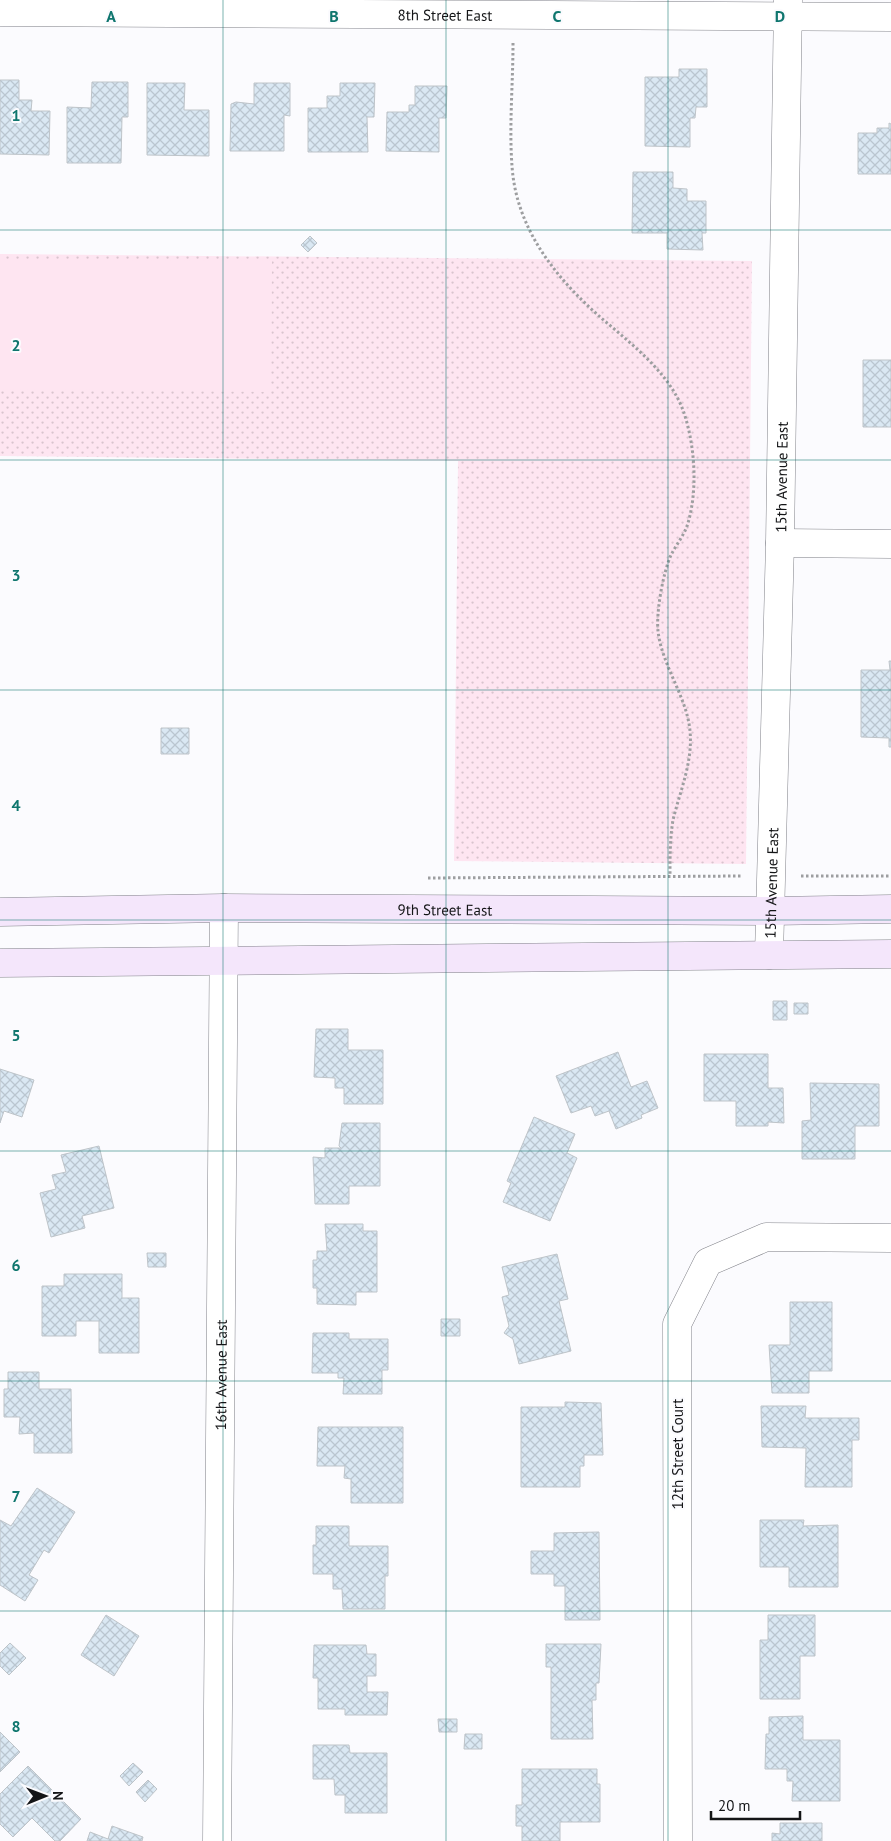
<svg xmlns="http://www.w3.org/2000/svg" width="891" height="1841" font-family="'PT Sans',sans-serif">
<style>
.park{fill:url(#park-dots)}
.pitch{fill:#fee5f1}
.building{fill:url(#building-cross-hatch);stroke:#bec4c9}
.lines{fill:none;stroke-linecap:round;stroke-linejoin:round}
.minor-casing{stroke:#82838a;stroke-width:29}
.secondary-casing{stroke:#82838a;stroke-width:29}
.path{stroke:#9d9ea0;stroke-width:3;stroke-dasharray:2.5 2.5;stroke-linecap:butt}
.minor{stroke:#fff;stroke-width:28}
.secondary{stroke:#f4e6fb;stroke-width:28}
.grid{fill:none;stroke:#0f766e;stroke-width:1;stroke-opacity:0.55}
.labels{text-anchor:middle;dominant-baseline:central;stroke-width:4;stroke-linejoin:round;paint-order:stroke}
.street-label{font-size:15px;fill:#141517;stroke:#fbfbfe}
.grid-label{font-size:16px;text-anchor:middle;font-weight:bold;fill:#0f766e;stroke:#fbfbfe;stroke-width:4;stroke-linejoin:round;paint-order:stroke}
</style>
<defs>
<pattern id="park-dots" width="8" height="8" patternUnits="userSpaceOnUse" patternTransform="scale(1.25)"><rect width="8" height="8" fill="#fee5f1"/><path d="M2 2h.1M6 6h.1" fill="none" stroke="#d9c4ce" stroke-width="1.8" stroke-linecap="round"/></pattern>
<pattern id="building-cross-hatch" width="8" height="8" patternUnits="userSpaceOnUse" patternTransform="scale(1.25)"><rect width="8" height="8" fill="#dae8f3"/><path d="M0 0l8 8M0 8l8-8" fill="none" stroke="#bac6d0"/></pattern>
</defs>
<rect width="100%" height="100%" fill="#fbfbfe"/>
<!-- park -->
<path class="park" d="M0,254L752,261L746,864L454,861L458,461L0,456Z"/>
<!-- pitch -->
<path class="pitch" d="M0,259L272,261L271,392L0,389Z"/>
<!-- building -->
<path class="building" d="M679,69H707V107H696L695,118H690V147L645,146V77H679Z
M0,80H19V100H32L31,111H50L49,155L0,154Z
M92,82H128V117H122L121,163H67V107L91,108Z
M147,83H185L184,110H209V156L147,155Z
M254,83H290V116L284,115V151H230L231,104L236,102L254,104Z
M340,83H375L374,117H367L368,152H308V108H327V96H340Z
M415,86H447L446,118H439V152L386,151L387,112H409V105H415Z
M889,123L891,124V174H858V133H877V128H889Z
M633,172H673V188L687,189V201H706V233H702L703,250L667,249V233H632Z
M310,236L317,243L308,252L301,245Z
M863,360H891V427H863Z
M889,661H891V747H889V738L861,737V670H890Z
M161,728H189V754H161Z
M773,1001H787V1020H773Z
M794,1003H808V1014H794Z
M316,1029H348V1050H383V1104H344V1088H335V1078L314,1077Z
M618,1052L631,1087L647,1081L658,1108L641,1115L642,1118L616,1129L609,1111L595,1116L591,1106L571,1113L556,1076Z
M704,1054H768V1088H783L784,1123L768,1122V1126H736V1101H704Z
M0,1069L34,1080L22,1117L4,1111L0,1123Z
M810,1083L879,1084V1126H855V1159H802V1121L811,1120Z
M534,1117L575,1134L567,1153L577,1158L550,1221L503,1202L511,1183L507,1181Z
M342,1123H380V1186H349V1204H315L313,1157L325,1158V1148H341L339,1146Z
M99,1146L114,1208L82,1216L85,1228L51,1237L40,1193L56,1189L52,1175L66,1172L61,1155Z
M325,1224H363V1231H377V1292H356V1305L317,1304V1288H313V1260H317V1251H327Z
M147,1253H166V1267H148Z
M557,1254L568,1299L559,1301L571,1351L519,1364L513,1339L504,1333L509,1326L502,1297L509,1295L502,1267Z
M64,1274H122V1298H139V1353H99V1321H76V1336H42V1286H64Z
M790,1302H832V1371H809V1393H772L769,1345H790Z
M441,1319H460V1336H441Z
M313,1333H349V1339H388V1370H382V1394H343L344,1378H338V1373H312Z
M8,1372H39V1389H71L72,1453H34V1433L19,1434L20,1417H4V1389H8Z
M565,1402L601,1403L603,1455H584V1466H580V1487H521V1407H565Z
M761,1406H806L805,1418H859V1440H852V1487H805L806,1448L762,1447Z
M318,1427H403V1503H351V1479L344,1478L345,1466H317Z
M37,1488L75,1512L49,1553L44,1550L29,1575L38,1580L25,1601L0,1585V1520L11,1526Z
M760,1520H804L803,1526L838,1525V1587H789V1567H760Z
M316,1526H349V1546H388V1576H385V1609H343L342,1589H333V1574H313V1545H316Z
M599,1532L600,1620H565V1586H554V1574H531V1551H554V1533Z
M106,1615L139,1636L114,1676L81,1655Z
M768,1615H815V1656H800V1699H760V1640H768Z
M10,1643L26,1658L9,1675L0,1666V1653Z
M546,1644H601L599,1683H596V1700H592L593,1739H551V1667H546Z
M314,1645H366L367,1654H376V1676H367V1692H388L387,1715H345V1709H318V1678H313Z
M803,1716V1740H840V1801H792L793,1781H787V1769H765L766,1734H769V1717Z
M438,1719H457V1732H439Z
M0,1732L20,1752L0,1772Z
M465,1734H482V1749H464Z
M313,1745H349L350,1753H387V1813H345V1795H335L334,1779H313Z
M133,1763L143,1772L129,1786L120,1776Z
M28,1766L81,1819L60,1841H55L32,1818L13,1837L0,1824V1794Z
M522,1769H597V1784H600V1822H560V1841H522V1826H516V1805H522Z
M148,1780L157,1789L145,1802L136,1792Z
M780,1823H822V1841H772V1833L780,1834Z
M112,1826L143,1837L142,1841H87L90,1832L108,1839Z"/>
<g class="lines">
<!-- minor casing -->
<g class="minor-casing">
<g id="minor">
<path id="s1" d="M0,12L891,17"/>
<path d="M780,543L891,544"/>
<path id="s2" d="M769,955L780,543L788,0"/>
<path id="s3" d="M217,1841L224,908"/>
<path d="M678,1841L677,1324L708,1262L766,1237L891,1238"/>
</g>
</g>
<!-- secondary casing -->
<g class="secondary-casing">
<g id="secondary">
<path id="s4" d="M0,912L224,908L772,911L891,909"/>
<path d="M0,963L891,954"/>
</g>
</g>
<!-- path -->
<path class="path" d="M513,43C513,84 509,126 512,166C516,228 555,277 599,316C630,343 668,371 683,410C695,444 698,489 688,523C685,534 676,545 671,555C663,573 656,612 658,631C662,666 687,697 690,731C693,762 680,791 673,820C670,838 670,857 670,875
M801,876H891
M428,878L742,876"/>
<!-- minor -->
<use href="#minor" class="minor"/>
<!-- secondary -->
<use href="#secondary" class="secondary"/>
</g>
<!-- grid -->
<path class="grid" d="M223,0V1841M446,0V1841M668,0V1841M0,230H891M0,460H891M0,690H891M0,920H891M0,1151H891M0,1381H891M0,1611H891"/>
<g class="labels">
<!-- street labels -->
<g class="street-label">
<text stroke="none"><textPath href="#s1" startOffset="445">8th Street East</textPath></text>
<text stroke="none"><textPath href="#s2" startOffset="478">15th Avenue East</textPath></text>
<text stroke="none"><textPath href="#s2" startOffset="72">15th Avenue East</textPath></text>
<text stroke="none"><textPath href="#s4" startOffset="445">9th Street East</textPath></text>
<text stroke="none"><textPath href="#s3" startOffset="466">16th Avenue East</textPath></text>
<text transform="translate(677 1454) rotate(-90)">12th Street Court</text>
</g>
</g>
<g class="grid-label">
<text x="111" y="22">A</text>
<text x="334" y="22">B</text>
<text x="557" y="22">C</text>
<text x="780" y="22">D</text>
<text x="16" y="121">1</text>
<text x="16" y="351">2</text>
<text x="16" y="581">3</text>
<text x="16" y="811">4</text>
<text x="16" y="1041">5</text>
<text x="16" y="1271">6</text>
<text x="16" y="1502">7</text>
<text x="16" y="1732">8</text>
</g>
<!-- north arrow -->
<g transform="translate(45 1796) rotate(89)" stroke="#fbfbfe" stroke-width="4" paint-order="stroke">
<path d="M0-4L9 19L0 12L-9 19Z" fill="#141517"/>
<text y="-8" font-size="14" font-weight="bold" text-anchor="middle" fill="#141517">N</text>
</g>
<!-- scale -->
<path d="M711 1811v8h89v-8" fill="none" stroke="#141517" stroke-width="2.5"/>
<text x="718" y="1811" font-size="15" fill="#141517" stroke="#fbfbfe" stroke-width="4" paint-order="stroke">20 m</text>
</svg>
